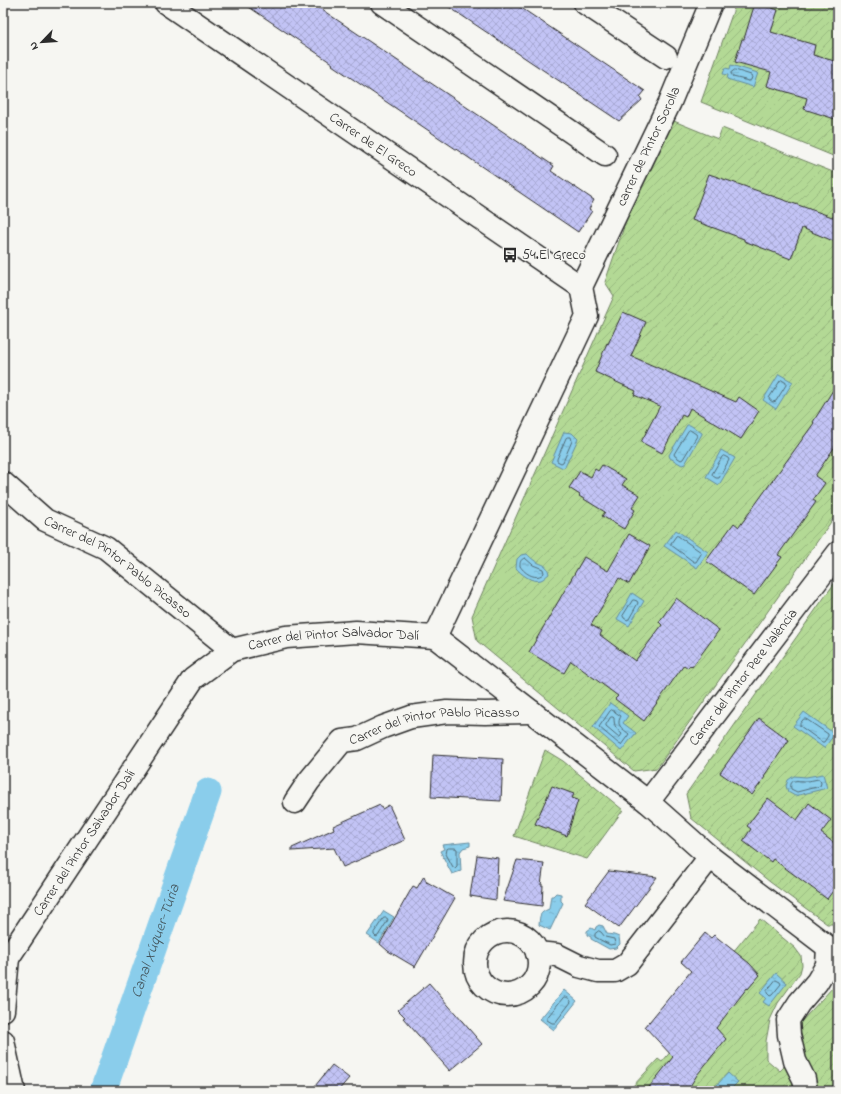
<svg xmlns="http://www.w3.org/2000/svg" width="841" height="1094" font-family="'Indie Flower',sans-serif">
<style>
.garden{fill:url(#garden-furrows);stroke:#6f8260}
.water{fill:url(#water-ripples);stroke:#648c9e}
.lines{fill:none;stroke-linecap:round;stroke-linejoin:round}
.shore{stroke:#516c78;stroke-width:1}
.canal{stroke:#8acdeb;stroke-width:27}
.building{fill:url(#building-cross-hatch);stroke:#2b2b2b}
.minor-casing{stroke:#2b2b2b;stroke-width:25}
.minor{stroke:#f6f6f2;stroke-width:22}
.labels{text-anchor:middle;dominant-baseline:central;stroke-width:3;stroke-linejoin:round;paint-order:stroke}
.street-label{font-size:14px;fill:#2b2b2b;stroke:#f6f6f2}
.poi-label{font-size:14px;fill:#2b2b2b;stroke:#f6f6f2;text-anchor:start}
.water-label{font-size:15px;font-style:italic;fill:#43545b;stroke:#f6f6f2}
</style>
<defs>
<pattern id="garden-furrows" width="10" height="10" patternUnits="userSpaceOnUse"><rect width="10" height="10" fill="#b3d995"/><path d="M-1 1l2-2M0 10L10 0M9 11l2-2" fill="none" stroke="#9aba81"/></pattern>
<pattern id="water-ripples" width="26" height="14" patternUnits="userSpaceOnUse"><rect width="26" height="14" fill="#8acdeb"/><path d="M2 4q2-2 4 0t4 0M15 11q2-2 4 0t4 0" fill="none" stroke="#77b0ca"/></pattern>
<pattern id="building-cross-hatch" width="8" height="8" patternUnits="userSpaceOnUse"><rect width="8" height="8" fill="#c2c3f5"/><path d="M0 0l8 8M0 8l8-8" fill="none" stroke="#a7a8d2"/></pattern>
</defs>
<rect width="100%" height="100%" fill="#f6f6f2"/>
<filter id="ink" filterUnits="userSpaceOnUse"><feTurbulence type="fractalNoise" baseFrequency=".025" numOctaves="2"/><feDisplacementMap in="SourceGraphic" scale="8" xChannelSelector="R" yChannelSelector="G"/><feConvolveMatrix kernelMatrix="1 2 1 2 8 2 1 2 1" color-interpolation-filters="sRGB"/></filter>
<g filter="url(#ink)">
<!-- garden -->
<path class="garden" d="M736,3H838V158L701,102Z
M664,117L718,139L722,128L838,174V512L657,768L634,771L477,641L472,616L614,296L605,282L624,227L623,226Z
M838,578V922L835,924H827L770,882L691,818L686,794Z
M545,750L563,761L623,810L587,859L514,836Z
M760,919L795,948L801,956L802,965L800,973L778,1003L770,1020L766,1041V1059L780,1071L787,1064L796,1091H637L632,1087L658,1059L662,1062L706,1009L710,980Z
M838,983V1091H819L818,1086L797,1047L796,1035L799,1024L834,986Z"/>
<!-- water -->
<path class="water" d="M731,65L758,73L753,87L727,79L728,75L723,74L725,68L730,69Z
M779,374L793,382L776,409L763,400Z
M687,425H690L702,433V434L685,464L682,465L670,458L669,455Z
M564,432L572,433L578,439L565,467L563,468L551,462Z
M721,450L735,458L719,485L706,477Z
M676,530L708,552L697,568L664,546Z
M527,554C529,556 532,559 535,561C543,566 547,563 549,574C546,576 544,579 541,580C532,583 521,574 516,568L517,559L521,555Z
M632,593L644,601L629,626L617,619Z
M610,703L628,716L623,723L636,733L621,751L593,727Z
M804,712L835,734L824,748L793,726Z
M823,774L827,788L795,796L788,792L786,786L788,780L794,776L806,777Z
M470,842V846L463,848L460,852L461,871L452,874L440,851L444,849L442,845Z
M556,893L561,894V901L563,903L550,930L539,925C540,915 539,913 549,909L551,896H553Z
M384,911L394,917L379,943L367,935Z
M599,925L603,926L607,934L614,935L619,937L620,944L616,948L609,949L591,939V937L587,935V931L591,928L595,930L596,927Z
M776,973L787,983L769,1006L763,1002L766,998L760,993Z
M564,990L577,1001L554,1030L540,1019Z
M728,1073L738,1082L729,1091H706L704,1089L706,1087H715Z"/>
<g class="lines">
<!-- shore -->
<path class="shore" d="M735,70L751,75L752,77L751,80L749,81L733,77L731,73Z
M782,380L786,383V385L776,401L773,402L770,400L769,398L780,381Z
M690,430L696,434L697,436L683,459L681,460L675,456L674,454L688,431Z
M568,437H571L572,441L563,462L561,463L557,461V459L566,438Z
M724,456L728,458L729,460L719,478H716L713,476L712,474L722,457Z
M678,536L701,552V554L696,562H694L671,545V543L676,536Z
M525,558L533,565L543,569L544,573C537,581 525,574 520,566C520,563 520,559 525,558Z
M633,600H634L637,601L638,603L629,619L627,620L624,618L623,616Z
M612,710L621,716C620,718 619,720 619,722C618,727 626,731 629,734L621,745L619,744L599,727L610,711Z
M611,717H613L614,718C614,726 616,729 622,734L620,737H619L606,726V725Z
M804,719H806L828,734V736L824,742H822L800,726V724Z
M818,779L820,780L821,783L820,786L797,792L791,789C789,778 798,781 805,781C809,781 814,780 818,779Z
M449,848H455L457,849V866L455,868L453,867L446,854L447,849Z
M384,918H387L388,920L378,936L376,937L374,935V933Z
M599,931L601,932L605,937L614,939L615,944L610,945L595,937V934Z
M776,980L780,982L781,984L772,995L770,996L767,993V991Z
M564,997C567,996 571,1000 571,1002L555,1023H552L547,1020V1018Z"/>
<!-- canal -->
<path class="canal" id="s1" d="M103,1091L208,792"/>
</g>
<!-- building -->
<path class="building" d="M243,3H312L554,166L551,171L594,200L589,209L592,211L578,232L332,65L333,64Z
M443,3H514L645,91L640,97L642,100L619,121Z
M755,3H758L778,10L771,32L815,45L813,55L838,62V120L804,109L807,98L767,86L771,72L735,62L742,39H744Z
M709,174L761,192L838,219V243L802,228L791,259L744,241V239L692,220Z
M623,312L646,322L631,356L736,402L739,397L759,411L741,439L690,408L686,417L682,415L662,453L641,442L660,406L634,395L636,391L595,372L607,343L608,344Z
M838,382V442L815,476L825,483L813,500L816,502L778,555L782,557L754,595L706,561L734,523L739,527L814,423L813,422Z
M602,465L626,479L622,485L640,495L632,508L635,510L624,529L602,516L605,512L579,496L580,495L569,488L580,471L591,477L595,469L598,471Z
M629,534L650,546L629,584L619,578L591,625L602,631L600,635L635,661L662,625L659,622L676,598L719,630L692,667L690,665L688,668L684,665L644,721L615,699L618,696L571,661L564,673L529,652L584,557L608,571Z
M759,718L789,740L764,776L765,777L752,795L720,773Z
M433,755L503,759L501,801L431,797Z
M552,786L574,794L572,798L578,800L567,836L535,824Z
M768,798L797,820L809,803L831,820L821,833L838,846V884L827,899L773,859L771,862L743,841L751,829L747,826Z
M380,805L382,809L389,805L405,840L343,867L334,848L292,851V848L334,829L333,826Z
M477,855L498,858L496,900L470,896L473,876H474Z
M517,860L544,863L541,885H543L542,906L503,901Z
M609,871L657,877L619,928L585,903Z
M424,876L427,883V882L455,898L415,967L388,951L380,944L413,886L417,888Z
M705,933L711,938L714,935L749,963L760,975L748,989L747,988L716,1028L726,1039L697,1075L687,1091H646L673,1057L645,1027L691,971L681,962Z
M429,983L482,1044L450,1071L403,1018L405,1017L398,1010Z
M332,1065L349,1078L338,1091H311Z"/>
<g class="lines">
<!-- minor casing -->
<g class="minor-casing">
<g id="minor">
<path id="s2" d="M166,3L581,287"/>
<path d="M382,3L605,155"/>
<path d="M585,3L666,57"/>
<path id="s3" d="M581,287L670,102L711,3"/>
<path id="s4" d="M3,483L45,520L106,548L232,650"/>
<path d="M435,637L648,802L710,857L828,947L838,950"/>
<path d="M435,637L587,316L581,287"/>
<path id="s5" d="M295,802L309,781L342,741L357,739L383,727L411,717L447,712L485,713L532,712"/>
<path id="s6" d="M648,802L838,553"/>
<circle cx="507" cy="963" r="32"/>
<path d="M537,953L557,955L579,966L598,971H615L627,964L710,857"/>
<path id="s7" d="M3,961L8,958L193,679L232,650L286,637L356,632L435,637"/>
<path d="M3,1010L8,958"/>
<path d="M3,1041L14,1091"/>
<path d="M806,1091L804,1079L795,1061L789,1035L788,1020L799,1003L817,982L827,965L828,947"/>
</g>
</g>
<!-- minor -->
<use href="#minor" class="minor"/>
</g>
</g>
<!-- icons -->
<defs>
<g id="bus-bare" transform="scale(1.2)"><path d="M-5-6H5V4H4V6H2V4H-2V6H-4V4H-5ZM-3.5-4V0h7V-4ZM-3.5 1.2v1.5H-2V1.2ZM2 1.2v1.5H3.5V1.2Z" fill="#2b2b2b" stroke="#f6f6f2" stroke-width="2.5" paint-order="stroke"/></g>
</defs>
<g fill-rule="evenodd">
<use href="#bus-bare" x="510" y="255"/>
</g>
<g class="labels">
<!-- street labels -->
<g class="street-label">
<text stroke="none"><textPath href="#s2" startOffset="251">Carrer de El Greco</textPath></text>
<text stroke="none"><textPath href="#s3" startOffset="156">carrer de Pintor Sorolla</textPath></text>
<text stroke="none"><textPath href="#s4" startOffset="143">Carrer del Pintor Pablo Picasso</textPath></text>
<text stroke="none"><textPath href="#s7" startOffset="492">Carrer del Pintor Salvador Dalí</textPath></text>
<text stroke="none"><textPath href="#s6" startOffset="157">Carrer del Pintor Pere València</textPath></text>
<text stroke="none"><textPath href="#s5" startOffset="172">Carrer del Pintor Pablo Picasso</textPath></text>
<text stroke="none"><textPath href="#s7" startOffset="144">Carrer del Pintor Salvador Dalí</textPath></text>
</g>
<!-- poi labels -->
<g class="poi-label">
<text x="522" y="255">54.El Greco</text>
</g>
<!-- water labels -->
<g class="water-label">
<text stroke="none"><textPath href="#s1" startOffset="159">Canal Xúquer-Túria</textPath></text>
</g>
</g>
<!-- margin -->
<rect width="841" height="1094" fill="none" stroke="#f6f6f2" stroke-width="16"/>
<rect x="8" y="8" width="825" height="1078" fill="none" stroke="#2b2b2b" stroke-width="1.5" filter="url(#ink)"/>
<!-- north arrow -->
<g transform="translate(42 42) rotate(245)" stroke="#f6f6f2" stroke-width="3" paint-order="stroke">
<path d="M0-3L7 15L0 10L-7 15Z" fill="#2b2b2b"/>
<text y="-6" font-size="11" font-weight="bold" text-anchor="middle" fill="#2b2b2b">N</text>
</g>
</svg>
